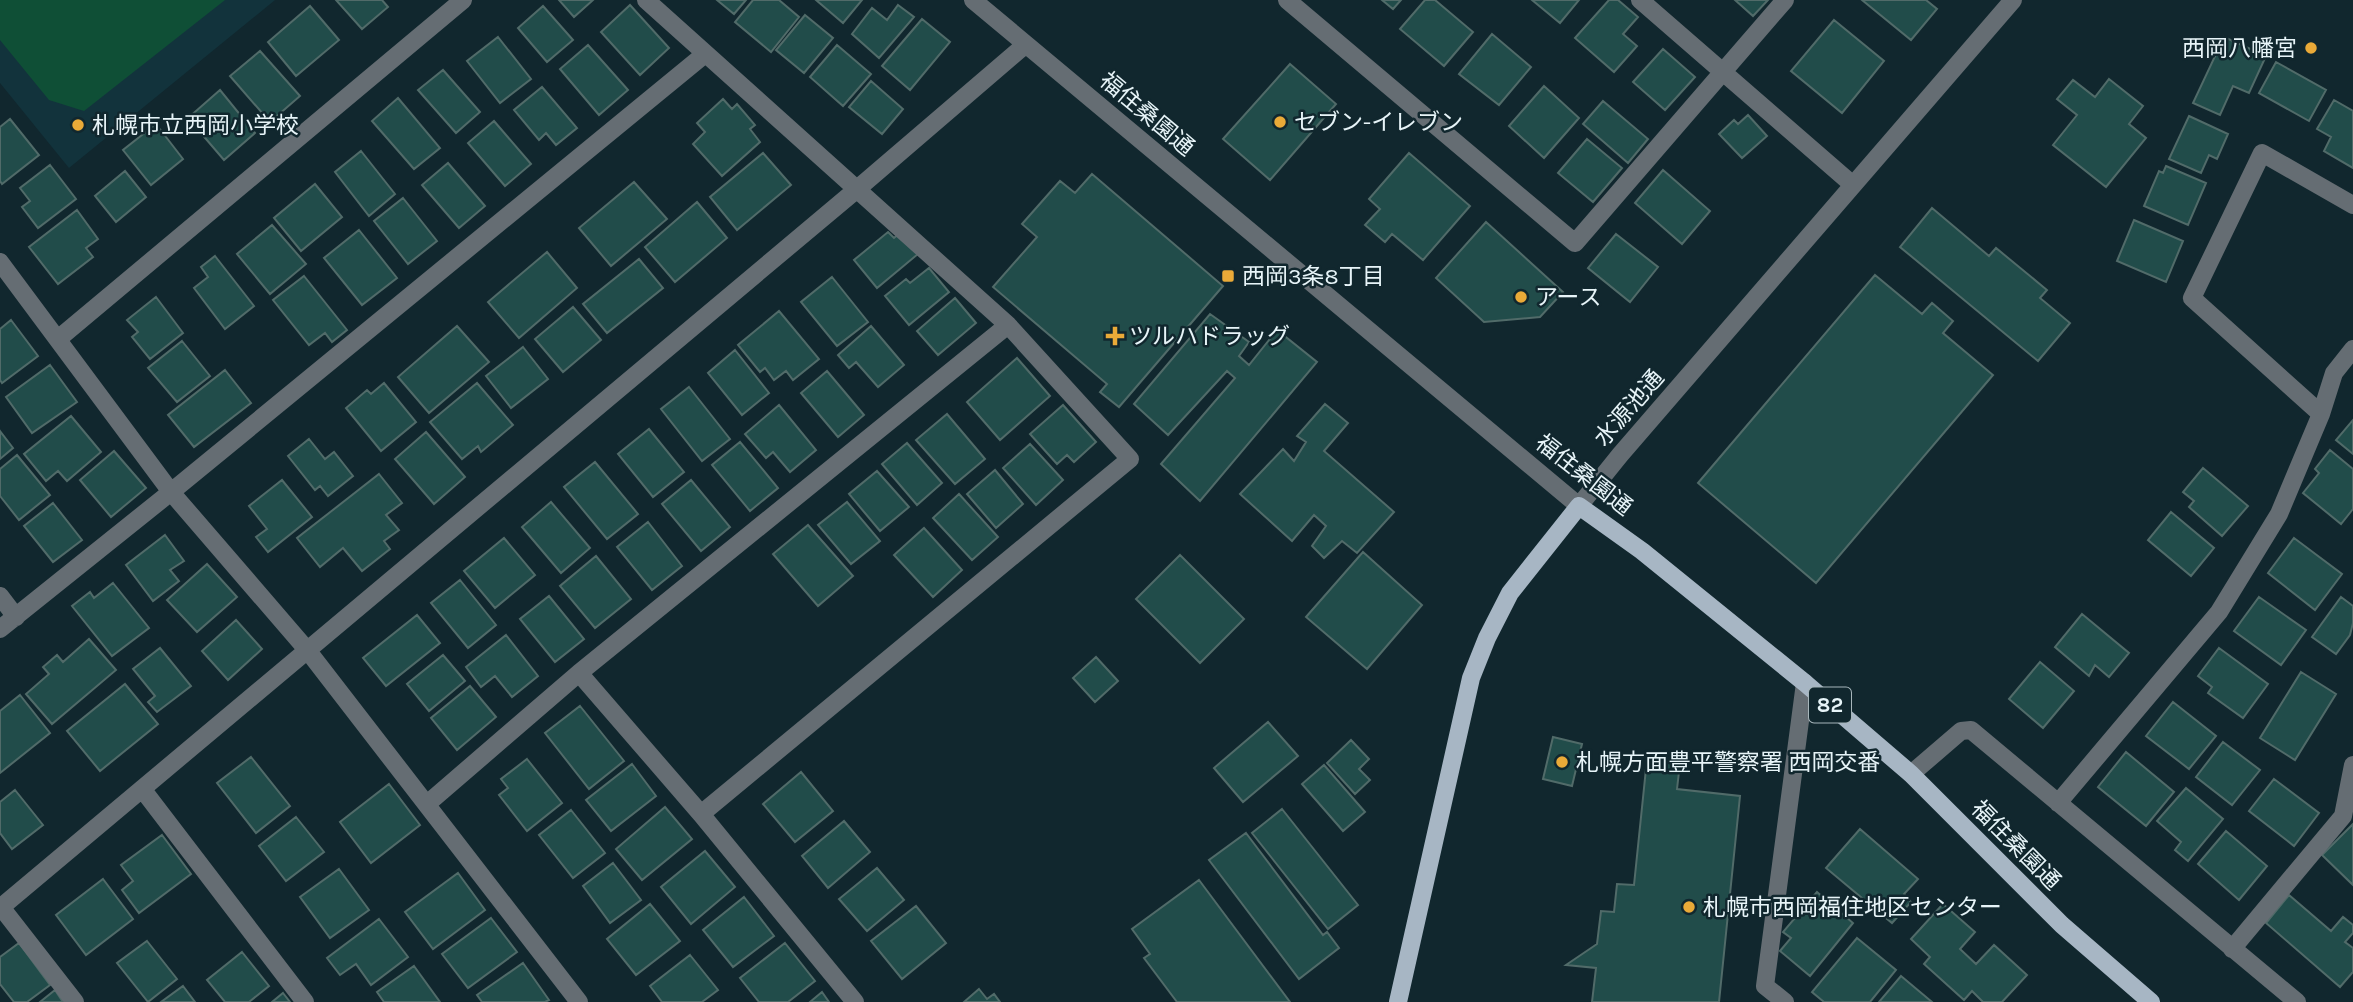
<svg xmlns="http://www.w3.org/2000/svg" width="2353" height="1002" font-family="Karla,'Noto Sans JP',sans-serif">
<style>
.built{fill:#12333c}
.green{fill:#0f4f36}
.building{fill:#214c4a;stroke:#516b69;stroke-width:2}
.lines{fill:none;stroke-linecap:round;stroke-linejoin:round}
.minor{stroke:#656d73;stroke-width:18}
.major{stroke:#a7b6c4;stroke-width:18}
.poi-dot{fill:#eaaa38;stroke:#11272e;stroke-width:2.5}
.labels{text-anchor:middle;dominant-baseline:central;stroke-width:5;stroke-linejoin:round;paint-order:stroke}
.shield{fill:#11272e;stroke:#a7b6bb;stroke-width:2}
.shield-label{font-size:21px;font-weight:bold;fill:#e7f4f8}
.poi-label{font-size:23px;fill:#e7f4f8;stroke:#11272e;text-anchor:start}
.street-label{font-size:23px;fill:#e7f4f8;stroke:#11272e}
</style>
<rect width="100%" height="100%" fill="#11272e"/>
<!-- built -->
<path class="built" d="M0,0H275L69,168L0,83Z"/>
<!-- green -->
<path class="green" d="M0,0H225L84,111L49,100L0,40Z"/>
<!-- building -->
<path class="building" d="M336,0H382L388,7L362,29Z
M559,0H593L574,17Z
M717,0H746L734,14Z
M753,0H779L799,17L771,52L735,22Z
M816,0H862L843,23Z
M1382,0H1401L1393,9Z
M1425,0H1435L1473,32L1444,66L1400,29Z
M1532,0H1579L1560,23Z
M1609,0H1618L1638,17L1623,34L1637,46L1614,72L1575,38Z
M1735,0H1768L1753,16Z
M1862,0H1926L1937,9L1911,40Z
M630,5L669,48L640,75L601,32Z
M898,5L914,17L879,58L852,34L872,8L887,20Z
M310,6L339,40L296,76L268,42Z
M543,6L573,40L547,62L518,28Z
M805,15L833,38L804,73L776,50Z
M922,19L950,42L910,90L882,66Z
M1834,20L1884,61L1842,113L1791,71Z
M1492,34L1531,67L1499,105L1459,74Z
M498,37L531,79L500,103L467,61Z
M2224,37L2266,56L2249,93L2233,86L2220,115L2193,103Z
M588,45L628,90L599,115L560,69Z
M837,45L871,74L843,106L810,77Z
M1663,49L1695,77L1665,110L1633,82Z
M260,51L300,96L270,122L230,76Z
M2276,62L2326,90L2309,121L2259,93Z
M1290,64L1336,104L1270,180L1223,139Z
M443,70L480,112L456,133L418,90Z
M2109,79L2143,106L2129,124L2146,138L2106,187L2053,145L2077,115L2057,99L2073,80L2095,97Z
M871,81L903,109L882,134L849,107Z
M1544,86L1579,118L1544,158L1509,126Z
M542,87L577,128L556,145L546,133L539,140L514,110Z
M220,90L255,133L224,160L188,118Z
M398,98L440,148L414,169L372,121Z
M723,99L732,109L737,104L755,125L750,129L760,142L722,176L693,144L705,132L697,123Z
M2334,100L2353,111V168L2324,151L2331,137L2317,129Z
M1603,101L1648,139L1628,163L1583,124Z
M1748,115L1767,136L1742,158L1719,134L1734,120L1738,124Z
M2189,116L2228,134L2217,159L2209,155L2201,173L2169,159Z
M10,119L39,155L2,184L0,181V127Z
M494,121L531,164L505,186L468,143Z
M156,124L183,159L151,185L123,150Z
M1587,139L1622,168L1593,202L1558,173Z
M361,151L395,194L369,216L335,172Z
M763,153L791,185L737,230L710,197Z
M1409,153L1470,206L1423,260L1392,234L1385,242L1365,225L1380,209L1369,199Z
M448,163L485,206L459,228L422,185Z
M50,165L76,199L38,228L22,207L30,201L20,188Z
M2166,166L2206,183L2188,225L2144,206L2159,171L2163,173Z
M1663,170L1710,211L1682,244L1635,203Z
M125,171L146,197L116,222L95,196Z
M1092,174L1223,286L1119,407L1100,392L1107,384L993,287L1037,237L1022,224L1060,181L1075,193Z
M634,182L667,219L611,266L579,228Z
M315,184L342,217L301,251L274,218Z
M403,198L437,241L408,264L374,221Z
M697,202L727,238L675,282L645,247Z
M1932,208L1989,256L1996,248L2047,290L2040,298L2070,323L2038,361L1900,247Z
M77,210L98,239L86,248L93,257L58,284L29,247Z
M2134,220L2183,241L2166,282L2117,261Z
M1486,222L1563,292L1540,317L1484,322L1436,278Z
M272,225L306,264L270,294L237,254Z
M359,230L397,278L362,305L324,258Z
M888,232L894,238L900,233L918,254L877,288L854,260Z
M1616,234L1658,267L1630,302L1588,268Z
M547,252L577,288L519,338L488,302Z
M215,256L254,306L225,329L194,288L208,277L201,267Z
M639,259L663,288L607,333L583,304Z
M929,268L949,292L909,325L885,296L906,279L910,283Z
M1875,275L1922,314L1932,303L1953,321L1943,333L1993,375L1816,583L1698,483Z
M304,276L347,330L332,342L325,333L309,345L273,300Z
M832,277L868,322L837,346L801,302Z
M156,297L183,333L150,359L132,337L138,332L127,320Z
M955,298L976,323L938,355L917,331Z
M573,307L601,340L563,372L535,339Z
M779,311L819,359L793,380L786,371L774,380L765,368L760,372L738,345Z
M1210,314L1249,342L1239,356L1249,365L1277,330L1317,362L1200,501L1161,464L1235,378L1227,371L1168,435L1134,404Z
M11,320L38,356L2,383L0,380V329Z
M457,326L489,362L429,413L398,377Z
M871,326L904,365L878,387L856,362L849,368L838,355Z
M182,341L210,376L177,402L148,368Z
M523,347L548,379L511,408L486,376Z
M735,350L769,393L742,415L708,373Z
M1017,358L1050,396L1000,440L967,402Z
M50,365L77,402L32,433L6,397Z
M225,370L251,403L194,447L168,415Z
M827,371L864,415L838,437L801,393Z
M384,383L416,422L381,451L346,408L367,390L371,394Z
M477,383L513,425L481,452L478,446L462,459L430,422Z
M689,387L730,439L702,461L661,409Z
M1325,404L1348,423L1324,451L1394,512L1357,553L1342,541L1324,558L1312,546L1326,526L1314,515L1292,541L1240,494L1283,449L1294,461L1306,442L1297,436Z
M779,405L816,450L790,472L773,452L766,458L745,434Z
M1063,405L1096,442L1074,462L1067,455L1057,464L1030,434Z
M947,414L985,459L955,484L916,440Z
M71,416L101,452L67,481L58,471L46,481L24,454Z
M2353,420V454L2336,440Z
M649,429L684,472L653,497L618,454Z
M0,431L13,448L0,459Z
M426,432L465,477L434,504L395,459Z
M309,439L325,459L334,452L353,476L328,496L320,486L315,490L288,456Z
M740,442L778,488L750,511L712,465Z
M907,443L942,483L917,505L882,464Z
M1030,444L1063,480L1036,505L1003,468Z
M2330,450L2353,469V509L2341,524L2303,493L2319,473L2315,469Z
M114,451L146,488L111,517L80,480Z
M17,455L50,495L19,520L0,496V469Z
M595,462L638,514L607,539L564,487Z
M2203,468L2248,506L2222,536L2189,507L2194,501L2183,492Z
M995,470L1023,504L996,528L967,494Z
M877,471L909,507L880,531L849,494Z
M379,474L402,503L386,515L399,530L384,541L390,549L362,571L343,548L320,567L297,538Z
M282,480L312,517L268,552L256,537L267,529L249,506Z
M691,480L730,527L701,551L662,504Z
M959,494L998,537L972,560L933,518Z
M551,502L590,548L561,573L522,527Z
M847,502L880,541L851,564L818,525Z
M53,503L82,540L53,562L24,526Z
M2171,512L2214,548L2191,576L2148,540Z
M648,522L682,566L652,590L617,547Z
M808,525L853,576L818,606L773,554Z
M924,528L962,570L933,597L894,555Z
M165,535L184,561L170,570L179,581L153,601L126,565Z
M504,538L535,575L495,608L464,571Z
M2294,538L2342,574L2315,610L2268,573Z
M1363,552L1422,605L1367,669L1306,617Z
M1180,555L1244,619L1200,663L1136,599Z
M596,556L631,599L595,628L560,586Z
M207,564L237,597L197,632L167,600Z
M460,580L496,625L468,648L431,603Z
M113,583L149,628L112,656L72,606L90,592L94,598Z
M549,596L584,639L555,662L520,619Z
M2259,597L2306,630L2281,665L2234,631Z
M2341,597L2353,606V623L2350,635L2336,654L2312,637Z
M2082,614L2129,653L2109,677L2095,665L2089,676L2055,647Z
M417,615L440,643L386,686L363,658Z
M236,620L262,649L228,680L202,651Z
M506,635L538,676L512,697L495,676L481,687L466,667Z
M89,639L116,670L52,724L26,694L49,674L43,667L57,655L63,662Z
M160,648L191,686L157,712L148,702L155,696L133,669Z
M2219,648L2268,684L2243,718L2208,693L2212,687L2198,676Z
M443,655L465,681L429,711L407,684Z
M1096,657L1118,681L1095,702L1073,678Z
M2040,662L2074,691L2043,728L2009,699Z
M2301,672L2336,694L2295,760L2260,738Z
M125,684L158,724L100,771L67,731Z
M470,686L496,717L457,750L431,718Z
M20,695L50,733L0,773V711Z
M2173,702L2216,736L2189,769L2146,736Z
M580,706L624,761L589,789L545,733Z
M1268,722L1298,756L1243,802L1214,768Z
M1553,737L1582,744L1572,786L1543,779Z
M1351,740L1369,759L1359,769L1370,780L1355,794L1327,763Z
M2223,742L2260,770L2232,805L2196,777Z
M2126,752L2174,792L2146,826L2098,787Z
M251,757L290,806L256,833L217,783Z
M527,759L562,803L527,831L499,795L508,788L501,779Z
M1647,759L1680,763L1677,789L1740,796L1719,1002H1592L1596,968L1566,965L1597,944L1601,911L1614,912L1617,884L1634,885Z
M632,764L656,796L611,831L586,800Z
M1324,765L1365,812L1343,831L1302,784Z
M801,772L833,811L795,842L763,804Z
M2274,779L2319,813L2294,846L2249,811Z
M389,784L420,825L371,863L340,822Z
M2186,788L2223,819L2188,861L2175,850L2181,842L2157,821Z
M15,790L43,825L12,849L0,833V802Z
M665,807L692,839L642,880L616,849Z
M1282,809L1358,905L1328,929L1252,833Z
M571,810L605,853L573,878L539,835Z
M296,817L324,852L286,881L259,846Z
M844,821L870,852L828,888L802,856Z
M2353,824V885L2322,855Z
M1860,829L1918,879L1904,894L1911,902L1892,923L1826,868Z
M2226,831L2267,866L2239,900L2198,864Z
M1246,833L1323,935L1327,932L1339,948L1299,979L1209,860Z
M162,835L191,874L139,913L122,890L133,881L121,865Z
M705,851L735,887L691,924L661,887Z
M613,863L641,900L610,923L583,886Z
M877,868L904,900L867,931L839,899Z
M339,869L369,910L330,938L300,897Z
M458,873L485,910L433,949L405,912Z
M103,879L133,919L86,955L56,915Z
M1199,880L1290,1002H1177L1144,958L1150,954L1132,929Z
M1817,892L1853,923L1810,976L1780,951L1791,938L1783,932Z
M2289,895L2331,931L2343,917L2353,925V933L2345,942L2353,948V972L2340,987L2266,923Z
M744,897L774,936L733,967L703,930Z
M650,904L680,941L636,975L607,939Z
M1943,904L1975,932L1960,949L1976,964L1994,945L2027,975L2002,1002H1983L1972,991L1964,1000L1924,964L1930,957L1911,939Z
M916,906L946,943L902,979L871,941Z
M491,918L517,952L468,988L442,954Z
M379,919L408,957L371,985L356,964L340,975L327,958Z
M1857,938L1896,970L1870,1002H1824L1812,992Z
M147,941L177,979L148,1002L117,963Z
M19,943L50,985L27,1002H14L0,984V957Z
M785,943L815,981L788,1002H759L740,978Z
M242,952L269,986L249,1002H225L207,980Z
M690,955L718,990L702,1002H662L650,986Z
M523,963L549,1000L545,1002H482L477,995Z
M414,966L440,1002H384L377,992Z
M1901,976L1932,1002H1879Z
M183,986L195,1002H161Z
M979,989L987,999L994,994L1000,1002H964Z
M55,990L63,1002H40Z
M822,992L829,1002H810Z
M283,993L290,1002H272Z"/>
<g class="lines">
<!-- minor -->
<path class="minor" d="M646,0L1008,325L1130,459L701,814L855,1002
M973,0L1579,506L1620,455L2013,0
M1287,0L1575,243L1785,0
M1640,0L1853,185
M0,262L171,492L308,651L579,1002
M58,339L463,0
M2321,414L2192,298L2262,153L2353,205
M0,596L16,617
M0,629L171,492L705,54
M579,673L701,814
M1911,774L1961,731L1971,730L2297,1002
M143,790L305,1002
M2058,803L2219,612L2279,514L2321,414L2334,373L2353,349
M427,804L579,673L1008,325
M1,907L75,1002
M0,908L856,190L1025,45
M2232,949L2343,816L2353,765
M1785,1002L1765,986L1805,683"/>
<!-- major -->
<path class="major" d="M1398,1002L1471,678L1487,638L1510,593L1579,506L1642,551L1805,683L1911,774L2062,925L2151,1002"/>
</g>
<!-- markers -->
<g class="poi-dot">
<circle cx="2311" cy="48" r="7"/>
<circle cx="1280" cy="122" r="7"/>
<circle cx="78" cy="125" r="7"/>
<rect x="1221" y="269" width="14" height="14" rx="3.5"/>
<circle cx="1521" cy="297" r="7"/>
<path d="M1111.5 325.5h7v7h7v7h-7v7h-7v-7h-7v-7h7z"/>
<circle cx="1562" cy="762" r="7"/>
<circle cx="1689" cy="907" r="7"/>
</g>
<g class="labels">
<!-- shield labels -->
<rect class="shield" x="1809" y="687.5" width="42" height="35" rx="5"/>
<g class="shield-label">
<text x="1830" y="705">82</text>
</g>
<!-- poi labels -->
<g class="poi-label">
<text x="2297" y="48" text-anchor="end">西岡八幡宮</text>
<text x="1294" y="122">セブン-イレブン</text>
<text x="92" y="125">札幌市立西岡小学校</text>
<text x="1242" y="276">西岡3条8丁目</text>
<text x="1535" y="297">アース</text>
<text x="1129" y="336">ツルハドラッグ</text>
<text x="1576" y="762">札幌方面豊平警察署 西岡交番</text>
<text x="1703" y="907">札幌市西岡福住地区センター</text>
</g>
<!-- street labels -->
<g class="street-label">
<text transform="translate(1147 114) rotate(40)">福住桑園通</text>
<text transform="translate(1629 408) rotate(-49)">水源池通</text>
<text transform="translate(1584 475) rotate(38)">福住桑園通</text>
<text transform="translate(2016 845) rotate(45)">福住桑園通</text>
</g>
</g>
</svg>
